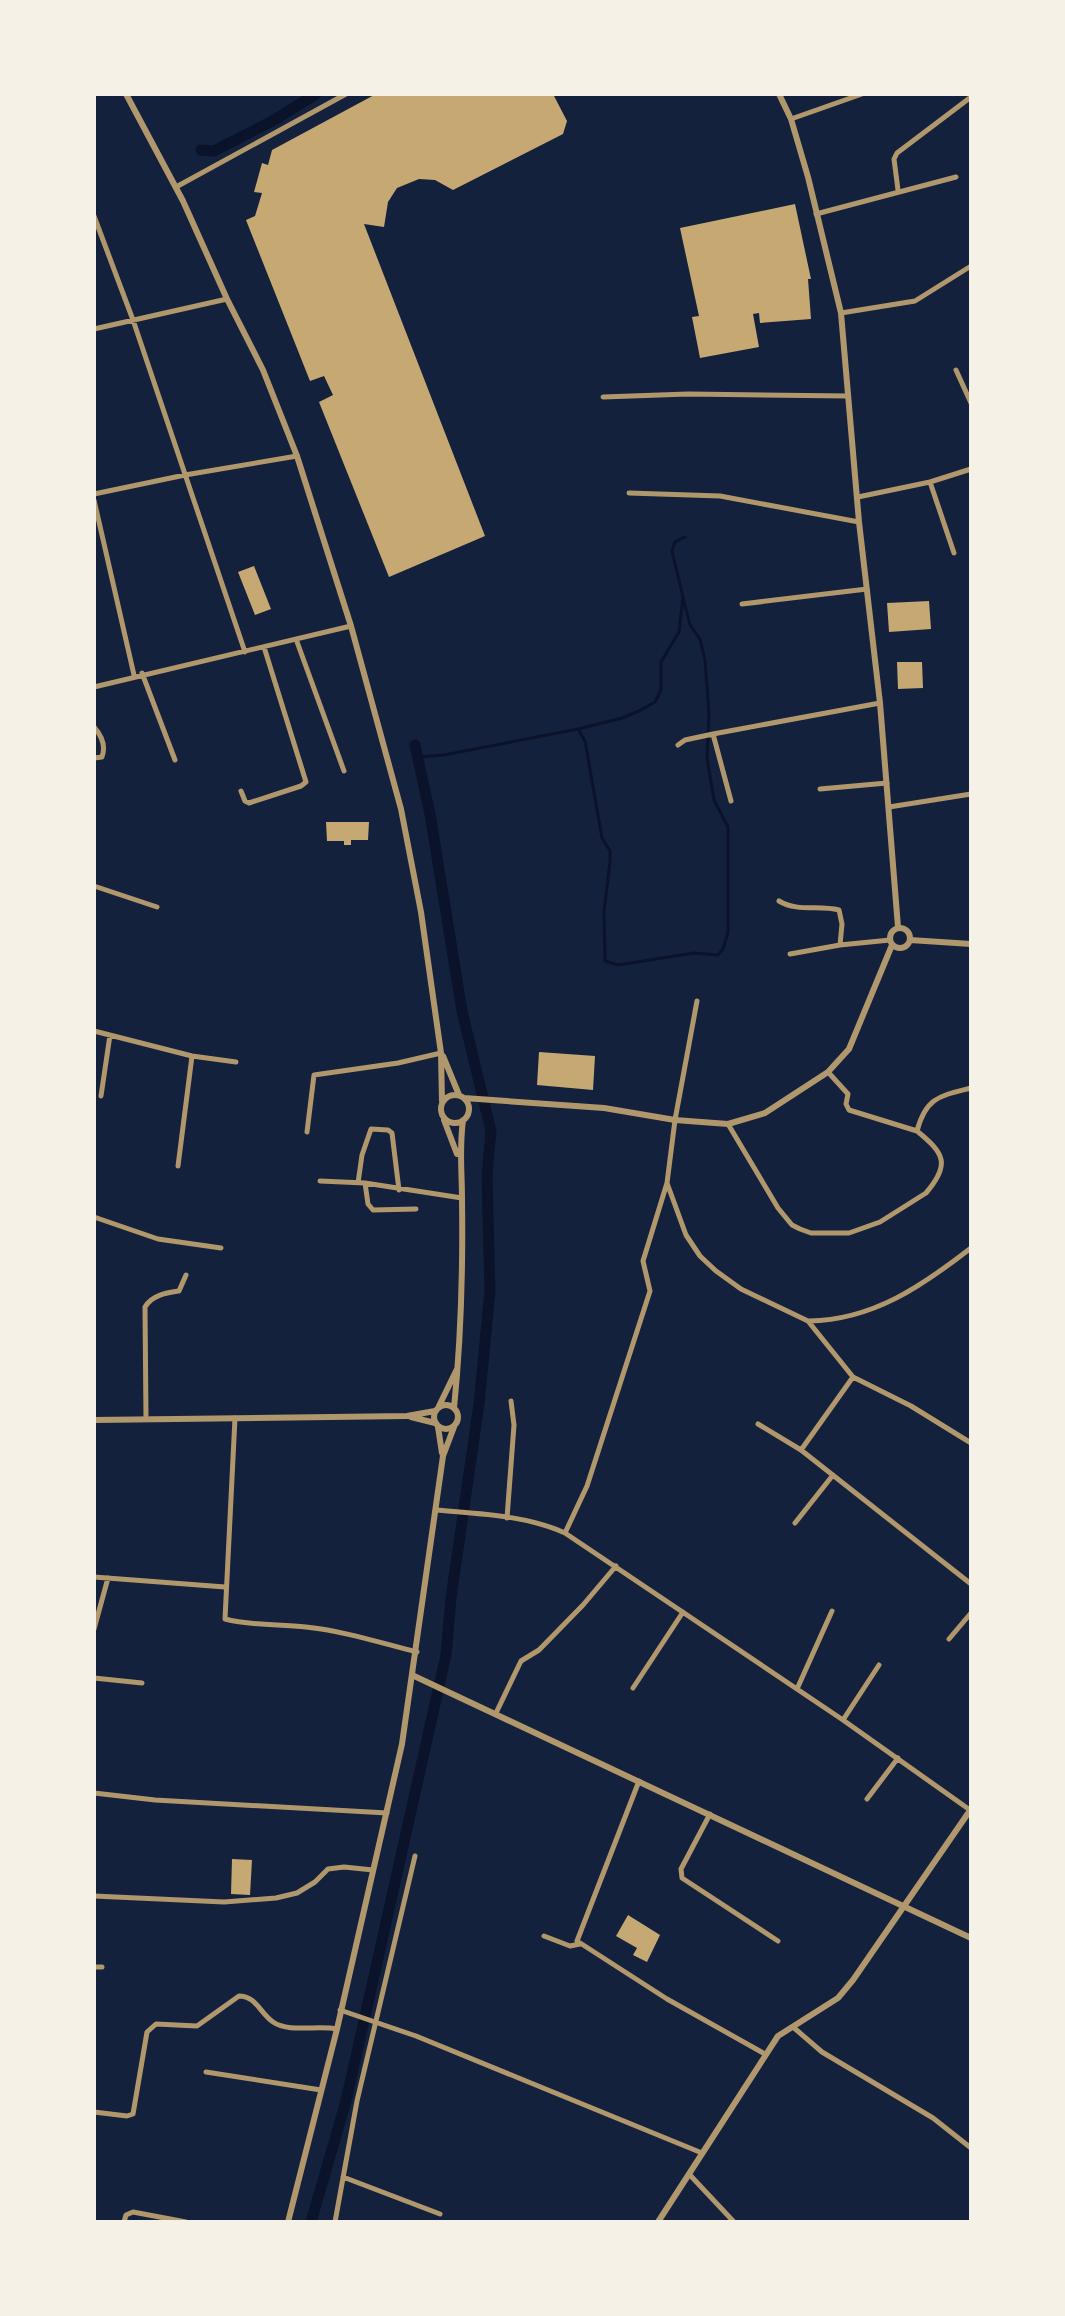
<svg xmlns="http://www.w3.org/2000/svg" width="1065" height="2316" font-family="Signika,sans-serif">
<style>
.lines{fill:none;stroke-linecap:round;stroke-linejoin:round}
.stream{stroke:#0b132b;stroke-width:3}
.canal{stroke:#0b132b;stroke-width:11}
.building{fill:#c6a872}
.minor{stroke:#b1986c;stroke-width:5}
.tertiary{stroke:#b1986c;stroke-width:6}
</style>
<rect width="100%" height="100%" fill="#14213d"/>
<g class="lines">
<!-- stream -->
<path class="stream" d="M683,597L690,625L700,639L705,660L709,713L707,758L714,800L728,827V932L723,949L718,955L694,953L618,965L605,961L604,911L610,862V851L602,838L585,741L578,729L622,718L639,711L655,702L661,690V662L679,632L683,597L672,551L675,542L685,537
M418,757L444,755L578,729"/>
<!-- canal -->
<path class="canal" d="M201,150L214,151L276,119L316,94
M311,2222L346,2101L446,1655L451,1598L479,1404L490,1291L487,1175L491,1131L462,1011L430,814L415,745"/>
</g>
<!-- building -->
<path class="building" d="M376,94H553L567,121L563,134L453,190L435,180L419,179L397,188L388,202L384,227L364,224L485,536L389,577L319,402L333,395L324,376L310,381L246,220L255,216L262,193L254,192L262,163L268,165L272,150Z
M795,204L811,279H808L811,319L760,323L759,313L753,314L759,347L700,358L692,317L699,316L680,228Z
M254,566L271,609L255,615L238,572Z
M929,601L931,629L889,632L887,603Z
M897,662H922L923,688L898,689Z
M326,822H369L368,840H351V845H344V841H327Z
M539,1052L595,1056L593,1090L537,1085Z
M232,1859L252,1860L250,1895L231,1894Z
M628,1915L660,1935L647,1962L633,1955L637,1948L616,1936Z"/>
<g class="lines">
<!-- minor -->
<path class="minor" d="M791,119L862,94
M176,187L346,94
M898,190L894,159L897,153L971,97
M816,214L956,177
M94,216L133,320L245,652
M841,313L915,301L971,266
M94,329L227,299
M956,370L971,403
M603,397L688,394L848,396
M930,482L954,553
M629,493L720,496L859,522
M94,494L185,475L297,456
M858,497L930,482L971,469
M94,500L134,675
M742,604L867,589
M296,639L344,771
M142,673L175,760
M94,687L351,626
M94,727C101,735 106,746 102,757L94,758
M678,745L685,740L713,734
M820,789L887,783
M241,791L245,801L249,803L301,786L306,782L264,647
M731,801L713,734L880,703
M889,807L971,794
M94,886L157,907
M779,901C797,912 819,905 839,910L842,924L840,945
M790,954L840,945L890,940
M697,1001L675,1120L667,1183L686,1235L700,1256L716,1271L741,1289L808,1321L853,1377L911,1406L971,1443
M94,1031L192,1056L236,1062
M828,1072L848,1094L846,1104L849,1110L917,1131
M101,1096L110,1035
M728,1124L778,1208L792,1225L800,1229L811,1233H849L880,1222L926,1193C951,1164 944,1153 917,1131C926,1097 940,1096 971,1088
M307,1132L314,1075L398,1063L441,1053
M178,1166L192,1056
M320,1181L365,1183L462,1198
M358,1183L362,1155L371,1129L388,1130L392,1133L399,1190
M365,1183L368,1204L373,1210L416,1209
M94,1217L158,1239L221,1248
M809,1321C873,1320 922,1286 971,1248
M235,1418L225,1619C252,1626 279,1624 306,1627C344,1631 381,1643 417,1652
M146,1419L145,1307C152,1295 166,1293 179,1291L186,1275
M758,1424L801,1450L971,1584
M801,1450L853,1377
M436,1510C478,1514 526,1515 565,1533L843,1720L970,1810
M507,1518L514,1425L511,1401
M795,1523L833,1475
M565,1533L587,1486L650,1291L643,1261L667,1183
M94,1577L225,1587
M94,1629L108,1578
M949,1639L971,1613
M94,1678L142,1683
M633,1688L683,1612
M797,1689L832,1611
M496,1713L521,1661L539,1650L583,1605L616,1566
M843,1720L879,1665
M639,1781L577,1941L667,1999L765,2054
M94,1793L155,1800L387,1813
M867,1799L898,1758
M710,1814L681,1869L682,1878L778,1941
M94,1896L224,1902L276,1898L297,1893L315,1882L328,1869L344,1867L373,1870
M544,1936L570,1946L580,1944
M94,1967H102
M340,2010L416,2036L702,2153
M793,2027L822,2052L933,2118L971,2148
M206,2072L321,2090
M94,2112L127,2116L133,2114L147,2032L156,2024L197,2026L239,1996C256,1996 260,2013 273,2022C289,2033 318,2025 337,2029
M689,2174L734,2222
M343,2177L440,2214
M124,2222L126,2215L133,2212L186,2222
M335,2222L357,2101L415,1856"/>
<!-- tertiary -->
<path class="tertiary" d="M126,94L183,201L227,299L263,370L297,456L351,626L401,809L421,912L441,1053L442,1101
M779,94L791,119L808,177L841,313L859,522L880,703L898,927
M890 938a10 10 0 1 1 20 0a10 10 0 1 1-20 0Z
M910,940L971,944
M443,1056L459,1095
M441 1109a14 14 0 1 1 28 0a14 14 0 1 1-28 0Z
M464,1098L604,1108L675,1120L728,1124L765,1113L828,1072L849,1049L892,945
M444,1120L457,1154
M434 1417a12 12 0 1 1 24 0a12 12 0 1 1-24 0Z
M439,1406L457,1369
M454,1408C461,1339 463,1269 462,1200C462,1170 459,1151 463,1120
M411,1417L435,1423
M94,1420L407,1416L435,1411
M438,1427L442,1453
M412,1675L971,1938
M288,2222L337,2029L402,1744L443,1456L454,1427
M658,2222L778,2036L838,1998L853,1980L971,1809"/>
</g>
<!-- border -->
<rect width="1065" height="2316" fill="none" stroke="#f6f1e7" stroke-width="192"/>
</svg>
